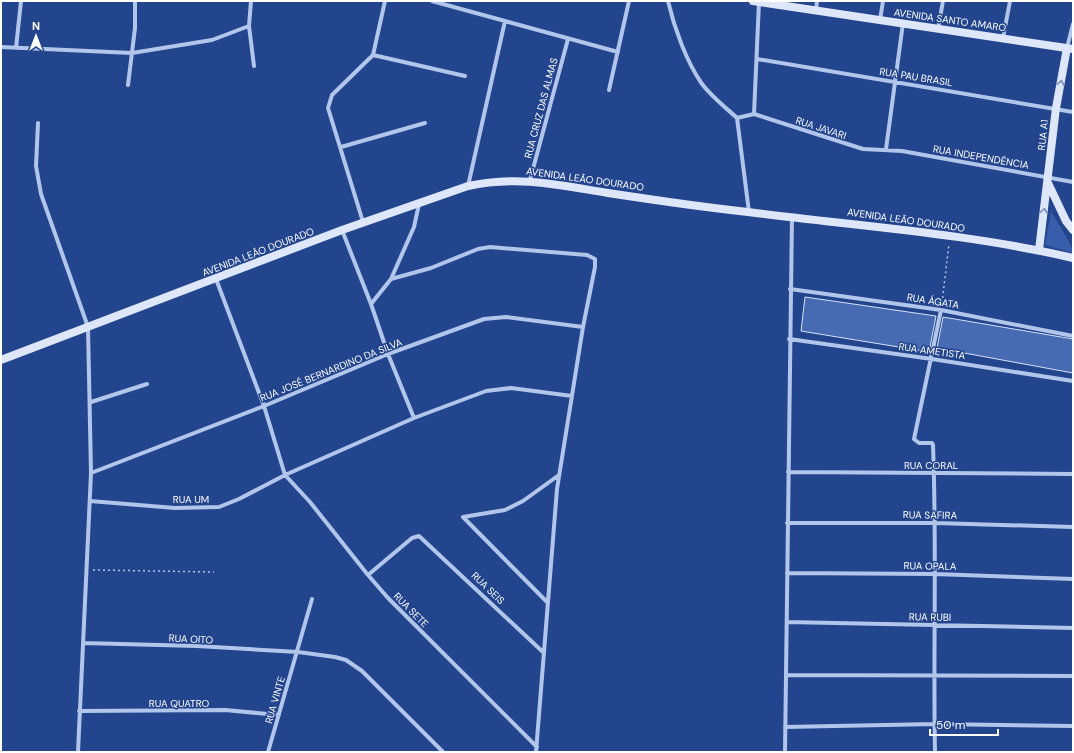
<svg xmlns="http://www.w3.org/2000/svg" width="1074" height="753" font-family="'DM Sans',sans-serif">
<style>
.green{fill:#375dab}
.building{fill:#476bb3;stroke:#d7e2f8}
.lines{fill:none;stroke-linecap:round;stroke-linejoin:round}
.path{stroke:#b2c6eb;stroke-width:1.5;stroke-dasharray:2 3;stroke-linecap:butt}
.street{stroke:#b2c6eb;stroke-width:4}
.secondary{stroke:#dee6f9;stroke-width:8}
.oneway{stroke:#778dbe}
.labels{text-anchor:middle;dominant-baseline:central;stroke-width:3;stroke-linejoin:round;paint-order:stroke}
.street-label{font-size:10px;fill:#fff;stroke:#23458e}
</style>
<rect width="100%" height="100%" fill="#23458e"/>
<!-- green -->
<path class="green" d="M1051,211C1056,221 1073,245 1073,253L1045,245Z"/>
<!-- building -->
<path class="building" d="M805,297L936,316L929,352L801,331Z
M943,317L1073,339V373L937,348Z"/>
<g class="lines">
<!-- path -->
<path class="path" d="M942,303L949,244
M93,570L214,572"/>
<!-- street -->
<path class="street" d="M251,1L249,26L254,66
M432,1L618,52
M668,1C674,27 686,61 702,84C712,97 725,107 737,118
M816,10L817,1
M880,20L883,1
M938,29L943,1
M1003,38L1010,1
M1,47L132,53L212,40L249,26
M16,48L21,1
M1067,48L1073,24
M373,55L465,76
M757,59L1073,112
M128,85L135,28V1
M609,90L629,1
M754,114L863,149L902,151L1073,182
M754,114L759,2
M38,123L36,166L41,194L88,327L91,473L78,752
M341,147L425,123
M886,149L903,23
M530,180L568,39
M468,186L505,21
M749,212L737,118L754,114
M363,222L328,108L332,95L373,55L385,1
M342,230L371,304
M216,279L264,406L285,475L310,502L368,575L388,598L537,747
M391,279L414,227L419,204
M790,289L941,310L1073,336
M789,339L932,359L1073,381
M91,402L147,384
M414,418L388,354L371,304L391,279L431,268L478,249L490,247L587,255L595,259V267L583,327L557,489L536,752
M788,472L1073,474
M91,473L264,406L388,354L484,319L506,317L583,327
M90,501L175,508L219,507L239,499L285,475L414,418L486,391L511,388L572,396
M787,523H936L1073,527
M787,573L935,574L1073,579
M368,575L412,538L419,536L544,653
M547,602L463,517L505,510L523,501L559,475
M787,622L1073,628
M83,643L197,646L298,652L335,657L346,660L362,671L443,752
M786,675L1073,676
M79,711L225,710L279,715
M785,727L935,724L1073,726
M268,752L312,599
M785,752L792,216
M935,752C933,650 937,547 933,445L932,443H919L914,439L941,310"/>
<!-- secondary -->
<path class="secondary" d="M753,1L1073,49
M1048,183L1066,221L1073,230
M1039,250L1056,108L1067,48
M1,360L342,230L468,186C518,175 559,185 608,193C654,200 701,207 748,212C856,226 966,233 1073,258"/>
</g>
<!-- one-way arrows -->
<defs><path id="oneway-chevron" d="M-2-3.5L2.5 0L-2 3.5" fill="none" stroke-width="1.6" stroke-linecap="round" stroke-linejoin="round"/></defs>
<g class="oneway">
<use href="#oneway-chevron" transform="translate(1061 83) rotate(-79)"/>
<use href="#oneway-chevron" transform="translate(1044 211) rotate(-83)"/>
</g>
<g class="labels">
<!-- street labels -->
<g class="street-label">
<text transform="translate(950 20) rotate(8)">AVENIDA SANTO AMARO</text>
<text transform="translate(916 77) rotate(9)">RUA PAU BRASIL</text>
<text transform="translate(541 108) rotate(-75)">RUA CRUZ DAS ALMAS</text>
<text transform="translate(821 128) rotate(18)">RUA JAVARI</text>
<text transform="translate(1043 135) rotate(-84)">RUA A1</text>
<text transform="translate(981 157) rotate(10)">RUA INDEPENDÊNCIA</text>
<text transform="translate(585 179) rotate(8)">AVENIDA LEÃO DOURADO</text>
<text transform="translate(906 220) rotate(8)">AVENIDA LEÃO DOURADO</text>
<text transform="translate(258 252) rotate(-21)">AVENIDA LEÃO DOURADO</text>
<text transform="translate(933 301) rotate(9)">RUA ÁGATA</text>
<text transform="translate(932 351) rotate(8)">RUA AMETISTA</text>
<text transform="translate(331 370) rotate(-22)">RUA JOSÉ BERNARDINO DA SILVA</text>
<text x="931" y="465">RUA CORAL</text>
<text x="191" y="499">RUA UM</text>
<text transform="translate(930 515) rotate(1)">RUA SAFIRA</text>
<text transform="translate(930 566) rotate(1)">RUA OPALA</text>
<text transform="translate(488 588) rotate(44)">RUA SEIS</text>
<text transform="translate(411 610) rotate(45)">RUA SETE</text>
<text transform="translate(930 617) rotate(1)">RUA RUBI</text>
<text transform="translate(191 639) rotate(3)">RUA OITO</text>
<text transform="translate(275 700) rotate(-74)">RUA VINTE</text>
<text x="179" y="703">RUA QUATRO</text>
</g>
</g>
<!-- border -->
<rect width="1074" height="753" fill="none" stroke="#ffffff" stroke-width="4"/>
<!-- north arrow -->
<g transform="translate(36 36)" stroke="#23458e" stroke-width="3" paint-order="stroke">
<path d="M0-3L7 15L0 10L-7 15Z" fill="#ffffff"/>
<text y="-6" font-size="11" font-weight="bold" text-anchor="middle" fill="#ffffff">N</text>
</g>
<!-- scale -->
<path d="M930 729v6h68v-6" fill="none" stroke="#ffffff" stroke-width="2"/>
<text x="936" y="729" font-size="12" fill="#ffffff" stroke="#23458e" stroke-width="3" paint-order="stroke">50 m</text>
</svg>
